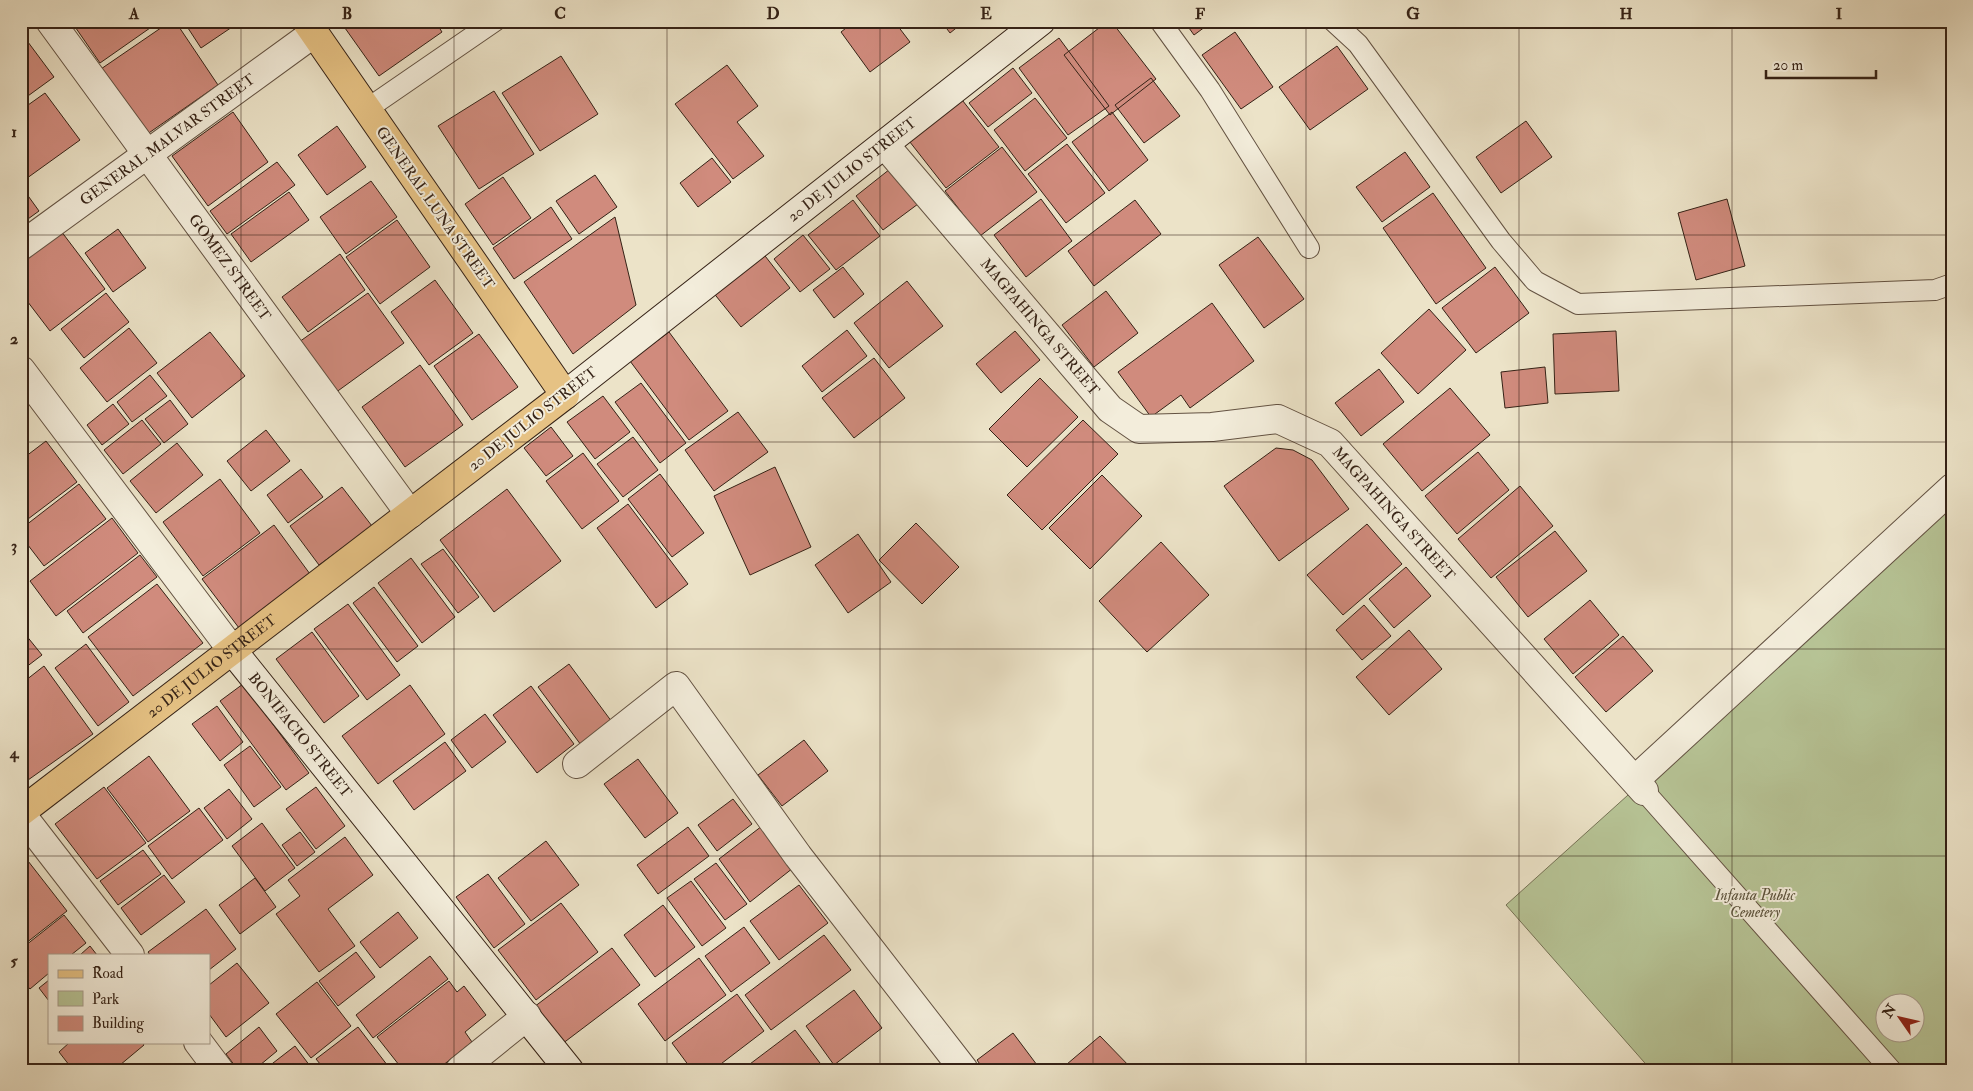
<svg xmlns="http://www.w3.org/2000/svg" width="1973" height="1091" font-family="'IM FELL Double Pica',serif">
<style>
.green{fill:#b7c496;stroke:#767356;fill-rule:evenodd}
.building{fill:#d08b7d;stroke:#352216}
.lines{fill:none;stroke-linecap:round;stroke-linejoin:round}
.lane-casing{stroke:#635242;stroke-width:22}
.street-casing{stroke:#635242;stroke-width:30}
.secondary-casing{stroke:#352216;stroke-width:30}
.primary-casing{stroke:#352216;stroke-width:30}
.lane{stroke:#f3eddb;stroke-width:20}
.street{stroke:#f3eddb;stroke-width:28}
.secondary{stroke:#f3eddb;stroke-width:28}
.primary{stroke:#e6c284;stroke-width:28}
.grid{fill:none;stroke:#352216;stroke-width:1;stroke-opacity:0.55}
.labels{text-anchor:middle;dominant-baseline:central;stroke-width:4;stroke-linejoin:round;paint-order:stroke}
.street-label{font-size:15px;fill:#352216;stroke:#f3eddb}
.park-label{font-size:15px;font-style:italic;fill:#5c533c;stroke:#f3eddb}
.neatline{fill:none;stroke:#352216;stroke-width:2}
.grid-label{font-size:16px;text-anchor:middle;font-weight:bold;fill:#352216}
</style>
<rect width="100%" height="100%" fill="#ece3c8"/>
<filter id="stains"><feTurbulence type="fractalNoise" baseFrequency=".004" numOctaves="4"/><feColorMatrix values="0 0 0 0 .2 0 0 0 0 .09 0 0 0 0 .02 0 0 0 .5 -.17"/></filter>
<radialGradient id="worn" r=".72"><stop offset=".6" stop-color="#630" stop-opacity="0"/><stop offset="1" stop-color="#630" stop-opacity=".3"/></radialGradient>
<!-- green -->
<path class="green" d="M1952,503V1070H1651L1506,905ZM1886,1004H1916V1034H1886Z"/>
<!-- building -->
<path class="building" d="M71,21H160L100,63Z
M171,21H175L218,85L143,137L98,71Z
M192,21H241L201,48L186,25Z
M340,21H435L442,32L379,76Z
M855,21H894L910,42L870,72L841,32Z
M941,21H965L950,33Z
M1108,21H1111L1156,79L1110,115L1064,55Z
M1184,21H1213L1194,35Z
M1235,32L1273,87L1241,109L1202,55Z
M22,34L54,77L21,101V35Z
M1059,38L1109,106L1068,135L1019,68Z
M1337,46L1368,89L1310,130L1279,87Z
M561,56L598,114L540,151L502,93Z
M727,65L758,106L737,122L764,156L733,179L675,104Z
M1013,68L1032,93L988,127L969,103Z
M1151,78L1180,116L1144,143L1115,105Z
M494,91L534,154L479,189L438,126Z
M45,93L80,140L23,181L21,179V110Z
M959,96L999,147L946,188L906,137Z
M1035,98L1067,138L1025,171L994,130Z
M233,112L268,162L208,206L172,156Z
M1112,112L1148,160L1109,191L1072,142Z
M1526,121L1552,157L1501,193L1476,157Z
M337,126L366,167L327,195L298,155Z
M1067,144L1105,193L1066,223L1028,174Z
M1002,147L1037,192L980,236L945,191Z
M1405,152L1430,187L1382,222L1356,187Z
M712,158L731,182L698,207L680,183Z
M277,162L295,185L227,234L210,211Z
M890,169L918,204L883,230L856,196Z
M595,175L617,207L579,234L556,201Z
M503,177L531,218L493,245L465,204Z
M371,181L397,217L346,254L320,217Z
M21,186L39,211L21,224Z
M289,192L309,220L251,262L231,234Z
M1433,193L1486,268L1436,304L1383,228Z
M1041,199L1072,241L1026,277L994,235Z
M1727,199L1745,266L1696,280L1678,213Z
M853,200L880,236L836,270L808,235Z
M1135,200L1161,234L1094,286L1068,251Z
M551,207L572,239L514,279L493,248Z
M615,217L636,305L573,354L524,282Z
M397,220L430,267L380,304L346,257Z
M118,229L146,268L113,292L85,253Z
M61,231L105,289L50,331L21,293V262Z
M803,235L830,269L800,292L774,259Z
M1258,237L1304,299L1264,328L1219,265Z
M762,252L790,288L741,327L712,291Z
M340,254L365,290L308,332L282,297Z
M843,267L864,294L834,318L813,290Z
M1495,267L1529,313L1476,353L1442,308Z
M435,280L473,333L429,365L391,312Z
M907,281L943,326L889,368L854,323Z
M1106,291L1138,333L1094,367L1062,325Z
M106,293L129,322L84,358L61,329Z
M368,293L404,343L335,393L299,342Z
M1212,303L1254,361L1190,408L1181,395L1151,417L1118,372Z
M1429,309L1466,350L1418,394L1381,353Z
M129,328L157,363L107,402L80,368Z
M847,330L867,356L822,392L802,366Z
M1015,331L1040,360L1001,393L976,364Z
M1616,331L1619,391L1555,394L1553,334Z
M210,332L245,376L192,418L157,373Z
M669,332L728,411L689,440L630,361Z
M479,334L518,387L472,420L434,366Z
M874,358L905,398L854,438L822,398Z
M420,365L463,425L405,467L362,407Z
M1545,367L1548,403L1505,408L1501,372Z
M1379,369L1404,402L1361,436L1335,403Z
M150,375L167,396L132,422L117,402Z
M1040,378L1078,417L1027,467L989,429Z
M641,383L686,443L660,463L615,402Z
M1450,388L1490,435L1422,491L1383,444Z
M603,396L630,432L595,459L567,422Z
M170,400L188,424L164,443L145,419Z
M113,404L129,424L102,445L87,425Z
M738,412L768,452L714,491L685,450Z
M142,420L161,444L123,474L104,450Z
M1083,420L1118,454L1042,530L1007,495Z
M551,427L573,456L546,476L524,448Z
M266,430L290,461L251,491L227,461Z
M633,437L658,470L623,497L597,464Z
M46,441L77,482L28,519L21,510V460Z
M21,442L27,450L21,454Z
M177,443L203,475L156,513L130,481Z
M1276,448L1293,450L1312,460L1349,509L1279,561L1224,486Z
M1478,452L1509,490L1457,534L1425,496Z
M583,453L619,501L582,529L546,481Z
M775,467L811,547L750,575L714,496Z
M301,469L323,497L288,523L267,495Z
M660,474L704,533L672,557L628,499Z
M1102,475L1142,516L1090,569L1049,528Z
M220,479L260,533L203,576L163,522Z
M79,484L106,519L44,566L21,536V529Z
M1520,486L1553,526L1491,578L1458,539Z
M342,487L372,526L319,565L290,526Z
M507,489L561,561L494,612L440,540Z
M628,504L688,584L656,608L597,528Z
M112,518L138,553L56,616L30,581Z
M916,523L959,567L922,604L879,560Z
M1367,524L1402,564L1343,615L1307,575Z
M274,525L310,574L239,628L202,579Z
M1555,531L1587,571L1528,617L1496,577Z
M858,534L891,582L848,613L815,565Z
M1161,542L1209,595L1147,652L1099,601Z
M443,549L479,597L458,613L421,564Z
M140,555L157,577L83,633L67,611Z
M411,558L455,617L422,643L378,583Z
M1406,567L1431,596L1394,628L1369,599Z
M157,584L203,643L133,696L88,637Z
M374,587L418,646L397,662L353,603Z
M1590,600L1619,635L1573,674L1544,639Z
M348,604L400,675L367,700L314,629Z
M1364,605L1391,636L1362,660L1336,630Z
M21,629L42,655L21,671Z
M1409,630L1442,669L1389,715L1356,677Z
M312,632L359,696L324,723L276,659Z
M1623,636L1653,671L1606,712L1575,677Z
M86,644L129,702L98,726L55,668Z
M569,664L612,722L581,745L538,687Z
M44,666L93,734L21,785V684Z
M243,684L309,773L286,790L220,701Z
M410,685L445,734L378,784L342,736Z
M531,686L574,744L537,773L493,715Z
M217,706L243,742L220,761L192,724Z
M485,714L506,742L472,768L451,740Z
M804,740L828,771L782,806L758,775Z
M445,742L466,771L414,810L393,781Z
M250,746L281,787L254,807L224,765Z
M149,756L190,811L148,842L107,788Z
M638,759L678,813L645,838L604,784Z
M104,787L146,843L97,879L55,824Z
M316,787L345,826L316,849L286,809Z
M229,789L252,819L227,839L204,808Z
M733,799L752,824L717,851L698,825Z
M199,808L223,840L172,879L148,846Z
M262,823L295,868L265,891L232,846Z
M762,826L793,868L750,902L719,859Z
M688,827L709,856L658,894L637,865Z
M300,832L315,852L297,866L282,845Z
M345,837L373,875L328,909L355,946L319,972L276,914L300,896L288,880Z
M546,841L579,885L531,921L498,878Z
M143,850L161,874L118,905L100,881Z
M21,852L67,911L21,947Z
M716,863L747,904L725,920L694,879Z
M488,874L525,924L494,948L456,897Z
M164,875L185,902L141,935L121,908Z
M255,878L276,907L240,934L219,905Z
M691,881L726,928L702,946L667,898Z
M799,885L828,923L779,960L750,921Z
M561,903L598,952L536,1000L498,950Z
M663,905L695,947L655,977L624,935Z
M206,909L236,949L209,970V955H150L148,952Z
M398,912L418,938L380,968L360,942Z
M64,915L86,943L71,955H49V973L30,989L21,979V949Z
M744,927L770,963L731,992L705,956Z
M824,935L851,970L771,1030L745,995Z
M90,946L97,955H80Z
M612,948L640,985L562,1044L534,1007Z
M356,952L375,977L338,1006L319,981Z
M430,956L448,979L373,1038L356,1015Z
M699,958L726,995L665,1041L638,1004Z
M237,963L269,1003L226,1037L209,1014V985Z
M49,980V1001L39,988Z
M449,981L457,992L464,986L486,1015L465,1032L472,1042L437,1070H403L377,1037Z
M317,982L351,1026L311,1058L276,1014Z
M854,990L882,1028L834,1065L806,1026Z
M737,994L764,1031L713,1070H692L672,1043Z
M259,1027L277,1051L254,1070H238L226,1054Z
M358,1027L391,1070H325L316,1059Z
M795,1030L823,1067L819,1070H748L746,1067Z
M1013,1033L1037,1065L1031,1070H984L977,1060Z
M1100,1036L1133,1070H1060Z
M70,1042H142L144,1045L114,1070H73L59,1052Z
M295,1046L310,1066L305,1070H264Z
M655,1065L659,1070H648Z"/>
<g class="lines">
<!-- lane casing -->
<g class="lane-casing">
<path id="lane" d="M1160,21L1210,90L1309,248
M1333,21L1358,44L1501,241L1535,281L1578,304L1935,290L1952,284
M367,109L495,21
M1644,791L1891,1070"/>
</g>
<!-- street casing -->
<g class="street-casing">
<g id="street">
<path id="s1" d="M50,21L410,514"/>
<path id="s2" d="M885,145L1110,409L1139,429L1212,427L1278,419L1330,443L1644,791"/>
<path id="s3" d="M21,246L314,33"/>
<path d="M21,370L232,650"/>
<path d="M577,764L676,686L798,856L964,1070"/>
<path d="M1635,780L1952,488"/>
<path d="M21,814L130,955"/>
<path d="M198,1042L219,1070"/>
<path d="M460,1070L527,1016"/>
</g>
</g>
<!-- secondary casing -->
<g class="secondary-casing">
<g id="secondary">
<path id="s4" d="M565,395L1041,21"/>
<path id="s5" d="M232,650L569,1070"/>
</g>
</g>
<!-- primary casing -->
<g class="primary-casing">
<g id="primary">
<path id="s6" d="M21,812L565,395L306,21"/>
</g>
</g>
<!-- lane -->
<use href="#lane" class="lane"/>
<!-- street -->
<use href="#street" class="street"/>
<!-- secondary -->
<use href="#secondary" class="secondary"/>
<!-- primary -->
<use href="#primary" class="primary"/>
</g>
<!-- grid -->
<path class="grid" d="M241,21V1070M454,21V1070M667,21V1070M880,21V1070M1093,21V1070M1306,21V1070M1519,21V1070M1732,21V1070M21,235H1952M21,442H1952M21,649H1952M21,856H1952"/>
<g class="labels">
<!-- street labels -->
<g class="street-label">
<text stroke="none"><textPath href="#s3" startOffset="181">GENERAL MALVAR STREET</textPath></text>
<text stroke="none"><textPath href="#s4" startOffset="365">20 DE JULIO STREET</textPath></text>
<text transform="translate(435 208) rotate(55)">GENERAL LUNA STREET</text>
<text stroke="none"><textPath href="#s1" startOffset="305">GOMEZ STREET</textPath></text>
<text stroke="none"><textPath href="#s2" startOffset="239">MAGPAHINGA STREET</textPath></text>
<text transform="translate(533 419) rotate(-38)">20 DE JULIO STREET</text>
<text stroke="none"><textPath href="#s2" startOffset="674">MAGPAHINGA STREET</textPath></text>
<text stroke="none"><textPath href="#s6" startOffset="240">20 DE JULIO STREET</textPath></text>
<text stroke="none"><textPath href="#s5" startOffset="109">BONIFACIO STREET</textPath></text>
</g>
<!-- park labels -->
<g class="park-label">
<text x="1755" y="895">Infanta Public<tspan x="1755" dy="17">Cemetery</tspan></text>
</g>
</g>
<!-- margin -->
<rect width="1973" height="1091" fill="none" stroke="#ece3c8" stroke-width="55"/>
<!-- legend -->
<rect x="48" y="954" width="162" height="90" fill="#f3eddb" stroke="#a79c8c"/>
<rect x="58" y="970" width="25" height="8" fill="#e6c284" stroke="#a79c8c"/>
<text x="92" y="978" font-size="15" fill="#352216">Road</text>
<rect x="58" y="991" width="25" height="15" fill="#b7c496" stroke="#a79c8c"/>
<text x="92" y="1004" font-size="15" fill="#352216">Park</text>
<rect x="58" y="1016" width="25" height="15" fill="#d08b7d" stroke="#a79c8c"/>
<text x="92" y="1028" font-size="15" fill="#352216">Building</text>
<!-- north arrow -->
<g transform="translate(1900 1018) rotate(304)"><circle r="24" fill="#f3eddb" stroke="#a79c8c"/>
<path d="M0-4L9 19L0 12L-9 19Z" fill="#8f2418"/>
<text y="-8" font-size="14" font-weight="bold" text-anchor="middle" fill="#352216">N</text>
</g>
<!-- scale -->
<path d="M1766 70v8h110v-8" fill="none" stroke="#352216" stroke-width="2.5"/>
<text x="1773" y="70" font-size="15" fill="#352216" stroke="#f3eddb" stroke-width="4" paint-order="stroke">20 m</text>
<rect x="28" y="28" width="1918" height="1036" class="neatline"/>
<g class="grid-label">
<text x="134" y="19">A</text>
<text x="347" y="19">B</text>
<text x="560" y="19">C</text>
<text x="773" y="19">D</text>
<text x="986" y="19">E</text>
<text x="1200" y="19">F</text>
<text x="1413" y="19">G</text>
<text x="1626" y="19">H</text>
<text x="1839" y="19">I</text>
<text x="14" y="137">1</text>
<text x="14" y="344">2</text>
<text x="14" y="551">3</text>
<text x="14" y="758">4</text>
<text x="14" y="966">5</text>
</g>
<rect width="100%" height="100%" filter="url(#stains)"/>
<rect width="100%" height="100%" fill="url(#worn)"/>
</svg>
